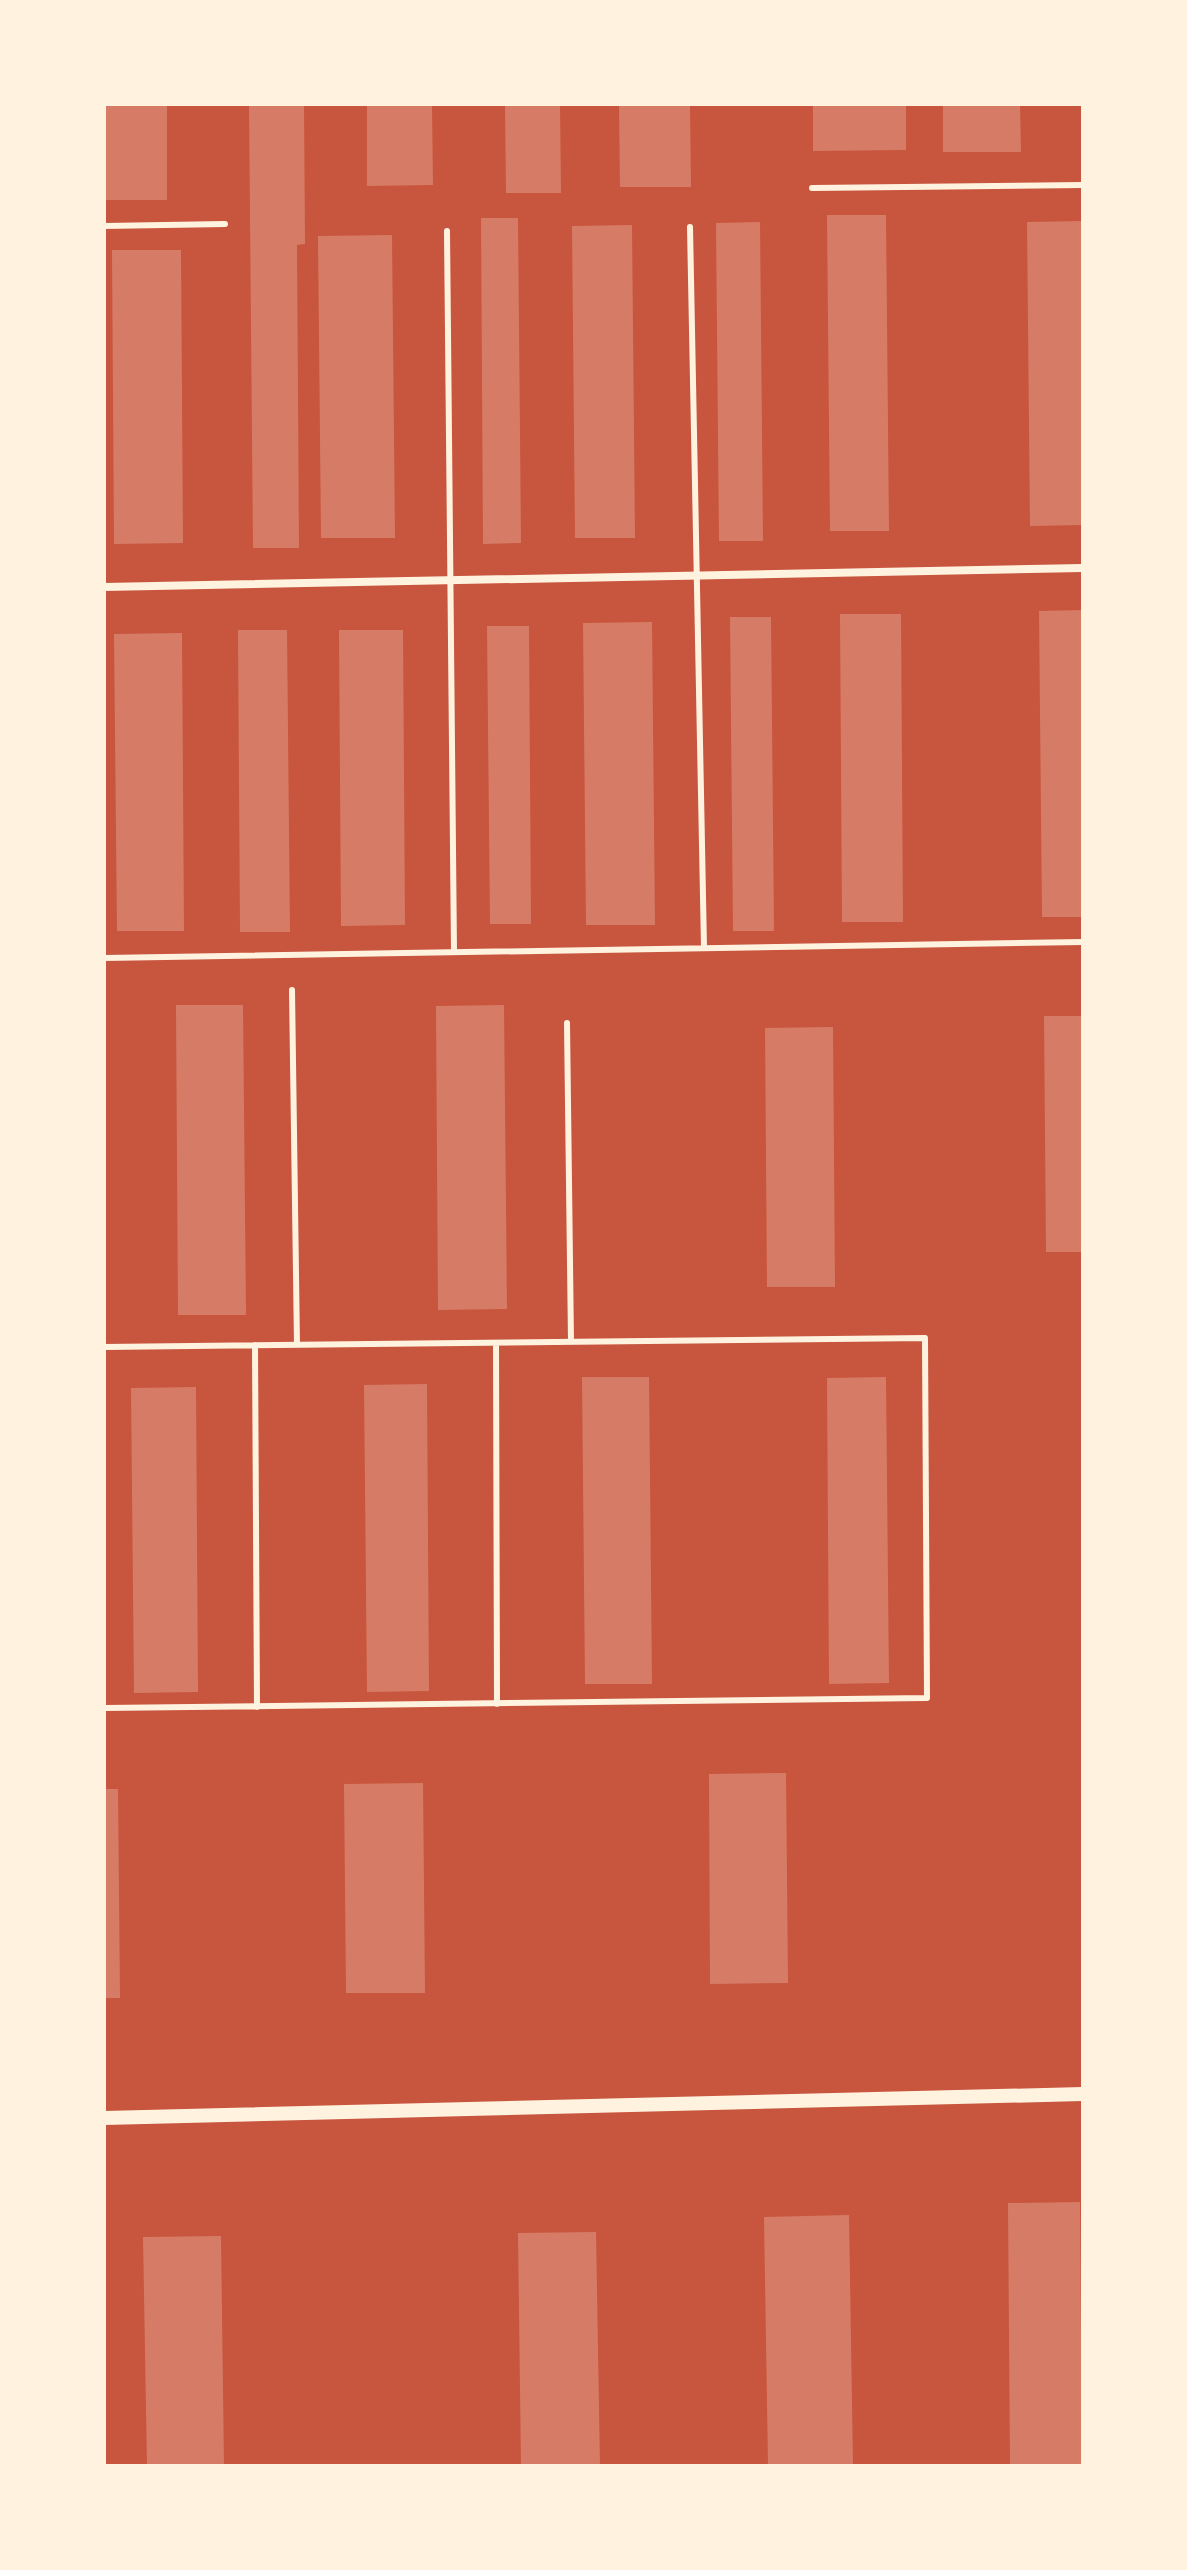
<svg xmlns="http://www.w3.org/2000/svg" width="1187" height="2570" font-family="Montserrat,sans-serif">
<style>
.building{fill:#d67c66}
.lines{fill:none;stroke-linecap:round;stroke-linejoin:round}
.service{stroke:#fff3e0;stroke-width:6}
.minor{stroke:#fff3e0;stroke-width:8}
.tertiary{stroke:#fff3e0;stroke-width:14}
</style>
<rect width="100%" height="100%" fill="#c8553d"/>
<!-- building -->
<path class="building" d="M104,104H167V200H105Z
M249,104H304L305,244L297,245L299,548H253Z
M367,104H432L433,185L367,186Z
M505,104H560L561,193H506Z
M619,104H690L691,187H620Z
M813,104H906V150L813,151Z
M943,104H1020L1021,152H943Z
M827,215H886L889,531H830Z
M481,218H518L521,543L483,544Z
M1083,221V525L1030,526L1027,222Z
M760,222L763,541H719L716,223Z
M632,225L635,538H575L572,226Z
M392,235L395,538H321L318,236Z
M112,250H181L183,543L114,544Z
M1083,610V917H1042L1039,611Z
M840,614H901L903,922H842Z
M730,617H771L774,931H733Z
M652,622L655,925H586L583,623Z
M487,626H529L531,924H490Z
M238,630H287L290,932H240Z
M339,630H403L405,925L341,926Z
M182,633L184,931H117L114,634Z
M176,1005H243L246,1315H178Z
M504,1005L507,1309L438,1310L436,1006Z
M1044,1016H1083V1252H1046Z
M833,1027L835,1287H767L765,1028Z
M582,1377H649L652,1684H585Z
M886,1377L889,1683L829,1684L827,1378Z
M427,1384L429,1691L367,1692L364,1385Z
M196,1387L198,1692L134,1693L131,1388Z
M786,1773L788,1983L710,1984L709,1774Z
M423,1783L425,1993H346L344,1784Z
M104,1789H118L120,1998H104Z
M1080,2202L1082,2466H1010L1008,2203Z
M849,2215L853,2466H768L764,2217Z
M596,2232L600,2466H521L518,2233Z
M221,2236L224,2466H147L143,2237Z"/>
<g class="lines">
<!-- service -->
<path class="service" d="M812,188L1083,185
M104,226L225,224
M690,227L704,948
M447,231L454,952
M104,958L1083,942
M292,990L297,1345
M567,1023L571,1342
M496,1343L497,1704
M255,1345L257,1707
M104,1347L925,1338L927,1698L104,1708"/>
<!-- minor -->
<path class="minor" d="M104,587L1083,568"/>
<!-- tertiary -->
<path class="tertiary" d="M104,2118L1083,2094"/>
</g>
<!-- border -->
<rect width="1187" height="2570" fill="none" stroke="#fff3e0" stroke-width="212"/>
</svg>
